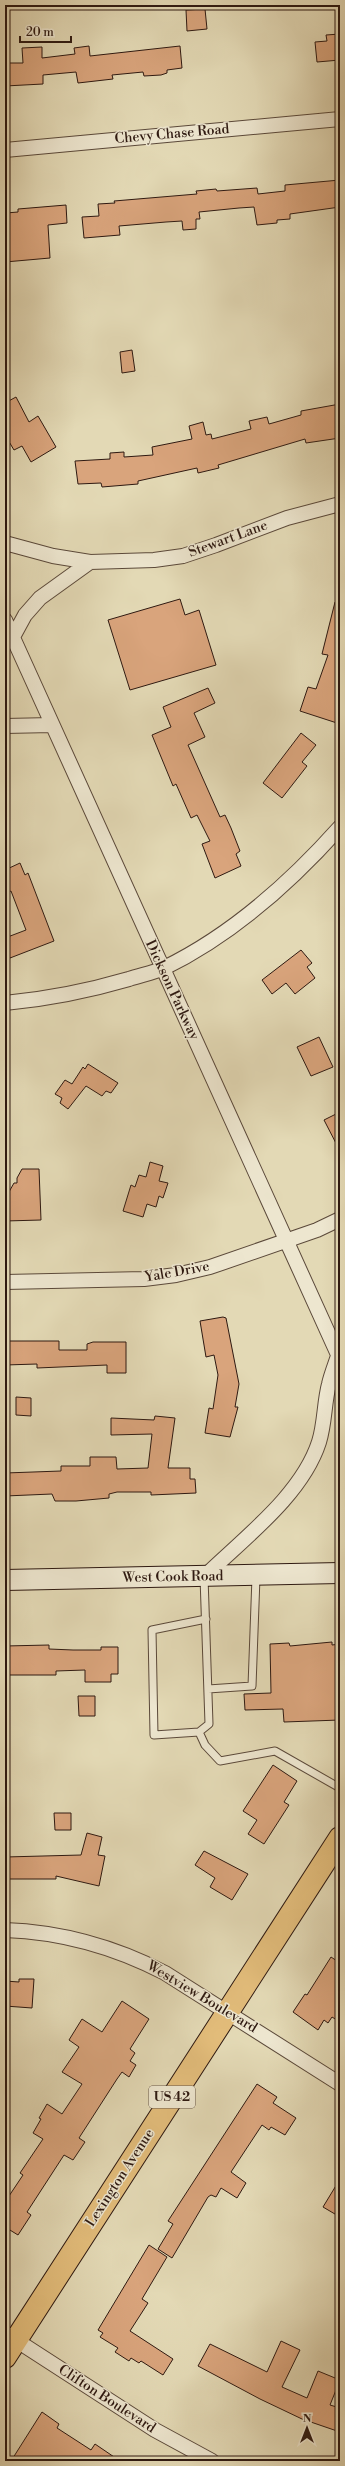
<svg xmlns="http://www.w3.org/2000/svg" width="345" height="2466" font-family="'Libre Bodoni',serif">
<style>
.building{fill:#d9a47c;stroke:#2e1911}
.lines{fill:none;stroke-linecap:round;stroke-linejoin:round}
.lane-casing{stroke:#5b493a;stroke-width:9}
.street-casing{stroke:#5b493a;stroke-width:16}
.secondary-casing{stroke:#2e1911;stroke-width:22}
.primary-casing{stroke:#2e1911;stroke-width:24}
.lane{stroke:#ede6cf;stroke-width:7}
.street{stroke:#ede6cf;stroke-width:14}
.secondary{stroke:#ede6cf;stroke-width:20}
.primary{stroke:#e2bc7a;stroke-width:22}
.labels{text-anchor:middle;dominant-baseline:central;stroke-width:3;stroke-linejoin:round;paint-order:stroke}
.shield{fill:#ede6cf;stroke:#67564a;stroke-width:1}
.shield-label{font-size:13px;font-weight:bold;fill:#2e1911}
.street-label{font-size:14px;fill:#2e1911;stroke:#ede6cf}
</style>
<rect width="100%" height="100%" fill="#e3d9b5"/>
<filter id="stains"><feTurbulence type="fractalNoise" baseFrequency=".005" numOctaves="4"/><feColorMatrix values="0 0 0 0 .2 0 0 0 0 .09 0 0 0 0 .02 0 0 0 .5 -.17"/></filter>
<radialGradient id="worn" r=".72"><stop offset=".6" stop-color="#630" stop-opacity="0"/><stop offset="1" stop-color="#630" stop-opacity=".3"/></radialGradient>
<!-- building -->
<path class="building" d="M205,9L207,29L187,31L186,10Z
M340,34V60L317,62L315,42L327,41L326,35Z
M89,46L90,56L180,46L182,68L167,70V73L161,75L144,76L143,72L112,75L113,79L78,83L76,72L43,75V84L5,86V63H23L22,48L42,47V58L75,54L74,48Z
M340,180V207L290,214V219L277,220V223L257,225L254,207L239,208L199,212L200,219H196V229L183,230L182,221L166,222L119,226L120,235L84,238L82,217L99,216L98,204L115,203L114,201L197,194L196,191L216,189L217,191L257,188L258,194L285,191V185Z
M66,205L67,223L48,225L50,258L5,262L6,213L18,212V209Z
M132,350L135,371L122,373L120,352Z
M16,397L29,422L38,416L56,447L31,462L22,446L14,450L5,435V403Z
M340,404V438L306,443L305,439L218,465L219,468L198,473L197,468L138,481V484L102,487L101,483L78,484L75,461L110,459V453L124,452V457L153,455L152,447L192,439L189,426L203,422L206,435L211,434L212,439L251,429L249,421L267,417L269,424L301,415V411Z
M180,599L185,615L199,610L216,665L130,690L108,620Z
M335,602H340V724L300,711L308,687L316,689L328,655L322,654Z
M208,688L215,703L194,713L205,737L188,745L220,817L225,815L231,828L240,851L236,854L241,866L215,878L202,844L210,841L197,815L191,818L176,784L173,786L152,735L171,727L163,707Z
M301,733L316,745L302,762L307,766L282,798L263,783Z
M20,863L25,875L28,873L54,941L10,958L5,946V938L26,930L11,891L5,894V870Z
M301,950L312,963L307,967L315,978L295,994L286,983L272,994L262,980Z
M319,1037L333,1067L311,1076L297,1047Z
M88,1064L118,1083L111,1093L106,1091L102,1096L86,1086L68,1109L60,1103L62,1098L55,1094L65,1080L72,1084L83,1067L85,1069Z
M340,1112V1151L324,1120Z
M150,1162L163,1166L159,1181L168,1183L163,1198L159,1196L156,1207L147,1204L143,1217L123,1211L131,1185L135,1187L139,1175L146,1177Z
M22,1169H39L41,1220L5,1221V1199L14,1183H17V1178Z
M223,1317L226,1318L239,1384L235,1407H238L230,1437L205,1433L209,1408L213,1409L218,1375L214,1355L206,1357L200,1321Z
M5,1341H59V1350H87V1344L93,1342H126V1373H107V1365L37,1368V1364L5,1365Z
M16,1397L31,1398V1416L16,1415Z
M155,1416L175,1418L168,1468H190V1479H195L196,1493L151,1495V1492H117L109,1494V1498L76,1501H55L52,1494L5,1496V1473L61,1471V1466H90V1457H116L117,1469L148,1468L152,1434L111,1435V1418L154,1420Z
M332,1642V1645L340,1644V1720L284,1722L283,1709L245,1710L244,1694L271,1693L270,1644L289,1643L290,1646Z
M49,1645V1649L73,1650H101V1647H118V1674H111V1682H85V1670L56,1671V1675H5V1646Z
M78,1696H95V1716H79Z
M273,1765L297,1781L284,1802L289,1805L264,1844L248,1834L257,1820L243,1811Z
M54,1813H71V1830H55Z
M87,1833L102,1837L98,1855L105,1856L99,1886L56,1876V1879H5V1857L81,1855Z
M204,1851L248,1874L232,1900L210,1887L215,1878L195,1865Z
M331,1957L340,1963V2022L332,2017L328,2023L324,2020L318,2030L293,2012L305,1994L307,1995Z
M19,1979H34L32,2008L5,2006V1981L19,1982Z
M122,2001L149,2019L130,2049L135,2053L130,2061L136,2065L129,2077L122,2072L117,2079L79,2138L85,2142L73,2160L64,2155L27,2212L31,2215L18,2235L5,2227V2202L23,2175L20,2173L43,2139L33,2133L41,2119L39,2118L47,2104L62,2114L82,2084L62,2072L79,2047L69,2040L82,2019L102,2032Z
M257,2084L277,2097L273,2103L296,2118L285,2135L271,2127L269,2130L262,2125L231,2172L246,2183L237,2198L221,2188L216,2197L211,2195L208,2197L172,2258L158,2249L173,2224L168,2221Z
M340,2179V2217L323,2207Z
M149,2245L167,2257L142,2299L148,2303L130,2331L173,2359L163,2375L141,2361L139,2363L131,2358L129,2361L115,2352L118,2348L100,2337L103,2333L98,2330Z
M281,2341L300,2350L282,2387L307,2398L318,2371L340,2380L330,2405L340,2408V2432L302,2419L260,2399L198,2366L210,2344L267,2372Z
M42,2412L59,2424L57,2428L91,2450L95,2444L120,2461H11Z"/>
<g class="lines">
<!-- lane casing -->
<g class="lane-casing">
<path id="lane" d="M204,1577L209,1724L199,1732L154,1735L152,1630L206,1619
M208,1689L252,1686L256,1577
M199,1732L205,1745L220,1761L275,1751L340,1788"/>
</g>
<!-- street casing -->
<g class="street-casing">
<path id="street" d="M5,150L340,119
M5,543L53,556L90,562
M5,620L340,1359
M13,637L25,615L40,598L90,562L154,560L183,556L216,545L287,518L340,504
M5,726L52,725
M5,1003C48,999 88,991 129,979C141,975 153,973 164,968C232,935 290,883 340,827
M5,1282L144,1279L176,1275L210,1267L317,1230L340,1219
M204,1577C244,1538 302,1495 319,1442C325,1423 324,1403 329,1384C331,1375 335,1365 338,1356
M5,1930C62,1932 115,1947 165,1973L340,2084
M5,2333L155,2430L212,2461"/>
</g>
<!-- secondary casing -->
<g class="secondary-casing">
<path id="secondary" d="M5,1580L340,1573"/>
</g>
<!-- primary casing -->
<g class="primary-casing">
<path id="primary" d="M5,2357L340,1838"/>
</g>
<!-- lane -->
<use href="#lane" class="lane"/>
<!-- street -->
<use href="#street" class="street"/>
<!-- secondary -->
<use href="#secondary" class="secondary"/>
<!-- primary -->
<use href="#primary" class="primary"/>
</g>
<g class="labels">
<!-- shield labels -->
<rect class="shield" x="149" y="2086" width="46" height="22" rx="3"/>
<g class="shield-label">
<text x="172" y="2097">US 42</text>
</g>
<!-- street labels -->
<g class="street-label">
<text transform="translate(172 134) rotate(-5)">Chevy Chase Road</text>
<text transform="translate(228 539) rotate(-20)">Stewart Lane</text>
<text transform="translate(172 990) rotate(65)">Dickson Parkway</text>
<text transform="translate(177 1272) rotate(-10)">Yale Drive</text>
<text transform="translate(173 1577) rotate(-1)">West Cook Road</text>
<text transform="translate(202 1997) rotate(31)">Westview Boulevard</text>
<text transform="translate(120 2178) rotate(-57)">Lexington Avenue</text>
<text transform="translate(107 2399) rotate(33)">Clifton Boulevard</text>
</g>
</g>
<!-- margin -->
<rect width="345" height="2466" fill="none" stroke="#e3d9b5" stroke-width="20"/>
<rect x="6" y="6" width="333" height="2454" fill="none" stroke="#2e1911" stroke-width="2"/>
<rect x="10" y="10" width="325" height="2446" fill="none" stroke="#2e1911"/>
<!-- north arrow -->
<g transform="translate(307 2428)" stroke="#ede6cf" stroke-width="3" paint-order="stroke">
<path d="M0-3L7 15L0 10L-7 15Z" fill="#2e1911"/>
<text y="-6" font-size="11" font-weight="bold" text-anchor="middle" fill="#2e1911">N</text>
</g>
<!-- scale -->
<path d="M20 36v6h51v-6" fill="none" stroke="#2e1911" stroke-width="2"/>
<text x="26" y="36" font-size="12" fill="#2e1911" stroke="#ede6cf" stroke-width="3" paint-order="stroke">20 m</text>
<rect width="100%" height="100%" filter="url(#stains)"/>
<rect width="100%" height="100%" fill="url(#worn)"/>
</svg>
